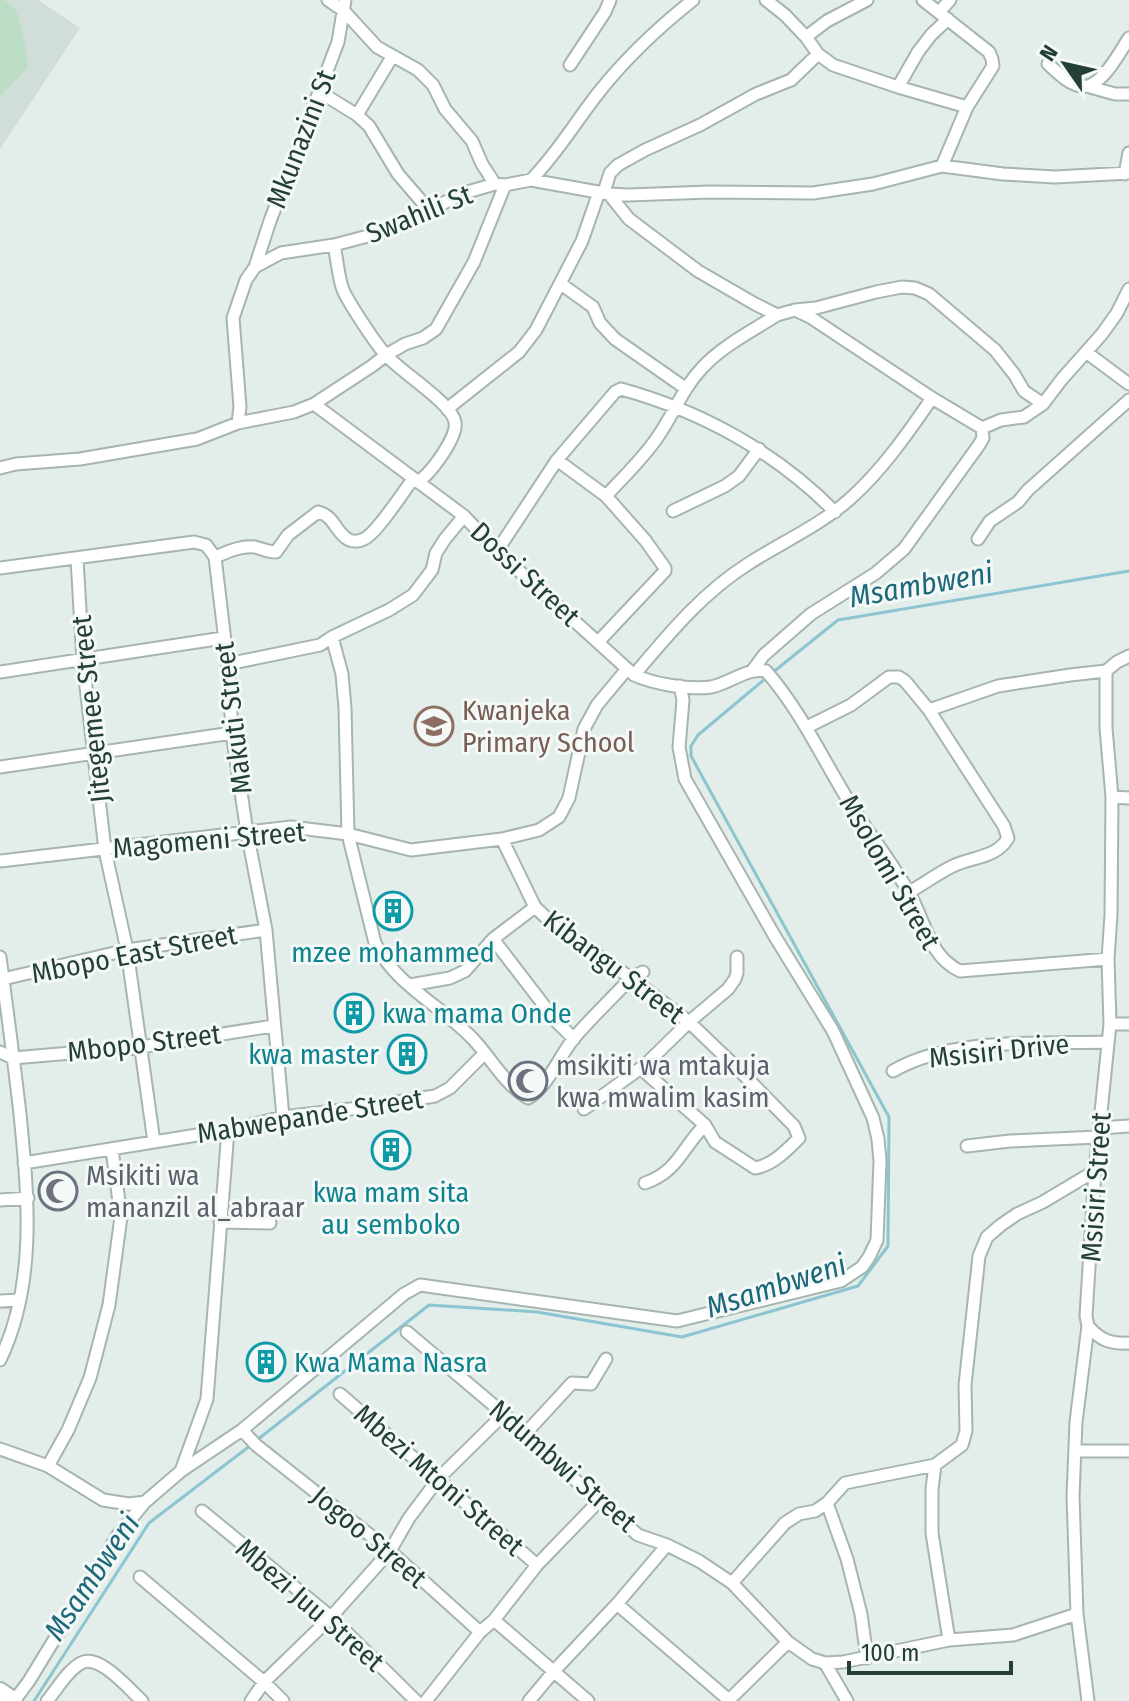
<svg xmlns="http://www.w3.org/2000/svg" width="1129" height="1701" font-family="'Fira Sans Condensed',sans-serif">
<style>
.built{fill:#d1ddd8}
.green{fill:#bcdec6}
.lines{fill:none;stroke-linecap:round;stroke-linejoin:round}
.stream{stroke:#8cc5d2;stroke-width:3}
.street-casing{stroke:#a6b5b0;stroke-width:15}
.secondary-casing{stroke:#a2b9b1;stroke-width:20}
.street{stroke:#fff;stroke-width:11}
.secondary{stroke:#fff;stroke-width:16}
.labels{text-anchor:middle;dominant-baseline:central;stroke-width:6;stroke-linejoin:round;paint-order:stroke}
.street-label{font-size:28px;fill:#233f38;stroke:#f4f9f7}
.education-label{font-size:28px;fill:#785e54;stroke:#f4f9f7;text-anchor:start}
.culture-label{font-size:28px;fill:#0d838f;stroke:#f4f9f7}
.worship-label{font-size:28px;fill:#5b616d;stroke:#f4f9f7;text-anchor:start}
.water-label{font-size:30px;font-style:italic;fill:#1d687b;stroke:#f4f9f7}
</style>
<rect width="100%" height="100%" fill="#e3ede9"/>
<!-- built -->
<path class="built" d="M0,0H38L80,28L0,149Z"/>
<!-- green -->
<path class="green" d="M0,0C23,0 25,49 28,67L0,97Z"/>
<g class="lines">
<!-- stream -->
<path class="stream" d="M772,673L838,620L1129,571
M257,1440L429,1305L537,1312L682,1337L858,1286L888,1246L889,1117L691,756V746L698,735L766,678
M34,1701L149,1523L251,1445"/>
<!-- street casing -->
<g class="street-casing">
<path id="street" d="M328,0L344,11L377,47L418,70L433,85L445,109L472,141L482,164L495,184
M766,0L785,15L806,37L818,54L833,65L898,87L967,107
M923,0L989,52L992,59L993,66L967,107L942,166
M939,12L950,0
M806,37L827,21L867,0
M1048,64C1057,72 1067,83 1080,86C1100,91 1119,53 1129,38
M570,65L605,12L610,0
M898,87L918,52L931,35L948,19
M1090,87L1115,94H1129
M320,92L357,115L369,126L398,174L429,210
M357,115L392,57
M1125,174L1129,153
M531,180C557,154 576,121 599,92C626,58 659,27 693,0
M604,192L610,173L618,165L645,150L700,125L756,94L791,80L818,54
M609,194L629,219L698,271L755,304L777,315L795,310L810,317L932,398L982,428
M334,245C337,259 338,274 342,287C345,298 376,344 385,354C399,371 452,403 455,422C458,437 430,475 417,482
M255,267L270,221L338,42L345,0
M561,284L593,307L600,323L615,339L685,388
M795,310L816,308L876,292L902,287L915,288L929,294L995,350L1014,374L1024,391L1043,404
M1086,352L1129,384
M314,404L464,516L497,551L634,675C654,684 689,690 711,687C729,684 747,667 766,671C801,711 823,760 851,805C869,834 891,861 908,891C925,919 928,956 960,971L1108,959
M447,409L519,352L536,330L582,241L599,192
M238,423L294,412L314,404L372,366L386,355L405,344L423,338L436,329L474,262L505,185
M982,428L1001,420L1024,417L1043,404L1062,379L1102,334L1117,313L1129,289
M557,460L606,496L645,540L665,568V571L599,641
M0,468L16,464L80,459L197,439L238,423L240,407L233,318L246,280L255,267L281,253L334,245L387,231L464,193L495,184L505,185L531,180L609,194L629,195L709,192L813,193L873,184L942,166L1003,174L1055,177L1129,173
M606,496C624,476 644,458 659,435C674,413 683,388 702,368C722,346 752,331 777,315
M673,511L725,486L739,476L759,449
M978,539L990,521L1018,502L1028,490L1129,400
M497,551L557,460L615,392L621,389C701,411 776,452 835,512
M215,557C227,552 242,545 255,547C263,549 267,552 276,552L288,535L318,512C334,516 334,529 346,538C351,542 358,542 364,539C377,533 403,492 413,479
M77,559L83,661L105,850L127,950L154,1142
M0,568L194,542L206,545L215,557L229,675L232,733L247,832L266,930L283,1117
M332,637L342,674L345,708L348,834L375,943C395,985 442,1006 473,1039C491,1058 505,1085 528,1098C547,1088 560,1055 574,1038C592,1017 612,998 631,978L643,972
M228,664L320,645L332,637L389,610L413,595L432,570L436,553L445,539L464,516
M752,671L764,655L811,614L876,573L904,549L979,445L983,438L982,428
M0,672L223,638
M634,675C668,635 702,593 748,564C782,542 821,525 851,498C883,469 908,433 932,398
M929,710L998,686L1070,675L1106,671L1117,662L1129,656
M807,727L851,705L889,677H899L905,681L929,710L1004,826L1008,838C997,858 971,857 953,866C938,873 924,884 909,892
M0,767L232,733
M1112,797L1129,798
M502,839L535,907L557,928L631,978L689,1022L738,1069L794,1126L799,1138C787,1150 773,1165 755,1168L715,1142L705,1125L646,1073L645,1065
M0,861L291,827L348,834L411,850L502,839L539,830L559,817L569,798L584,729L597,705L627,669
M493,939L556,1021L574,1039
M0,957C7,1009 14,1062 20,1114C28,1196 37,1283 0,1360
M3,979L127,950L266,930
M410,985L450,978L465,971L493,939L535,907
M1110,1024H1129
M0,1052L13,1058L141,1047L273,1026
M893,1071C950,1037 1042,1044 1108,1042
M584,1109L645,1065L689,1022L728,989L735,979L737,973V957
M1099,1128L1129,1126
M967,1146L1010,1141L1098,1137
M24,1163L228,1130L283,1117L359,1108L435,1096L450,1088L485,1053
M645,1183C678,1172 683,1146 705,1125
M0,1200L28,1198
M220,1222L270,1223
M0,1301L20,1300
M1088,1326C1100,1340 1110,1344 1129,1343
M407,1332L504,1414L524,1435L638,1535L667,1545L699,1561L732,1583L788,1642L812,1659L825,1663L843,1662L949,1640L1013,1635L1077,1614
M340,1394L537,1565
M242,1430L256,1445L390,1551L480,1632
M524,1435L572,1383L591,1384L606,1359
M0,1449L48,1466L103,1500L129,1504L145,1502
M1075,1451H1129
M935,1465L932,1489V1533L949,1640
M48,1466L68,1430L90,1378L109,1305L121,1217L112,1149
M181,1471L207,1399L228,1130
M827,1503L847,1559L861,1614L867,1658
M202,1511L331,1617L416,1701
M140,1577L264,1682L283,1701
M732,1583L785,1523L799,1514L815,1511L827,1503L845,1483L935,1465L962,1445L966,1431L965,1385L979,1256L987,1237L1001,1225L1017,1214L1043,1202L1095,1171
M617,1604L730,1701
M494,1620L588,1701
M825,1663L847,1701
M14,1701L29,1681L118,1535L145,1502L181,1471L242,1430L404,1294L420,1285L677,1321L841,1281L862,1267L869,1257L877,1240L880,1161L878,1139L873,1118L833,1031L774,935L685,779L679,747L683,700L680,686
M47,1701C57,1689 67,1671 81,1663C99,1653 129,1689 142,1701
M251,1701L264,1682L331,1617L390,1551L409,1518L439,1478L504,1414
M426,1701L480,1632L494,1620L537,1565L598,1502
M529,1701L554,1671L617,1604L667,1545
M728,1701L788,1642
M1088,1701L1077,1614L1073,1496L1076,1422L1088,1326L1086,1316L1095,1171L1110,1024L1108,959L1111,915L1112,797L1106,728V671"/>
</g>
<!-- secondary casing -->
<g class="secondary-casing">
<path id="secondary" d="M0,1691L14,1701"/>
</g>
<!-- street -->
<use href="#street" class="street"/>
<!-- secondary -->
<use href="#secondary" class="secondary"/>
</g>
<!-- icons -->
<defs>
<g id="school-ring" transform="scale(2)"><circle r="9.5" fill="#f4f9f7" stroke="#8d6e63" stroke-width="1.5"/><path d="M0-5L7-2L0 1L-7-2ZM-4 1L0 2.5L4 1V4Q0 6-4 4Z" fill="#8d6e63"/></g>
<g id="building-ring" transform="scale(2)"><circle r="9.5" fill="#f4f9f7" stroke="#0f9aa8" stroke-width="1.5"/><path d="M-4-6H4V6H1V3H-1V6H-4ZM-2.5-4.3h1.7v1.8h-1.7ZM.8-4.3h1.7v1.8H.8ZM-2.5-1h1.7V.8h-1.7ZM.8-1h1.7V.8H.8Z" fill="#0f9aa8"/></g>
<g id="mosque-ring" transform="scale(2)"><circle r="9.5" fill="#f4f9f7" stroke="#6b7280" stroke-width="1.5"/><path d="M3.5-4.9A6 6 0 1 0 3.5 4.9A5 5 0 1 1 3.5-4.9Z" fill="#6b7280"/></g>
</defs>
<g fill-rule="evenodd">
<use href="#school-ring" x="434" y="726"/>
<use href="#building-ring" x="393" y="911"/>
<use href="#building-ring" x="354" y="1013"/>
<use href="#building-ring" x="407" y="1054"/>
<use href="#mosque-ring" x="528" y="1081"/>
<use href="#building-ring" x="391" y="1150"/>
<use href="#mosque-ring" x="58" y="1191"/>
<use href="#building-ring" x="266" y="1362"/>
</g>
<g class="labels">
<!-- street labels -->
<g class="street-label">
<text transform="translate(301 139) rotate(-69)">Mkunazini St</text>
<text transform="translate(419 214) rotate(-22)">Swahili St</text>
<text transform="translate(525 574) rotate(43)">Dossi Street</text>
<text transform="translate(91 709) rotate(-96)">Jitegemee Street</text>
<text transform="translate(233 718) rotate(-97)">Makuti Street</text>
<text transform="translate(209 840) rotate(-5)">Magomeni Street</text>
<text transform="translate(890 872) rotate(60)">Msolomi Street</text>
<text transform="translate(134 954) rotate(-11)">Mbopo East Street</text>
<text transform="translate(614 967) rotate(37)">Kibangu Street</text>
<text transform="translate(144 1043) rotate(-7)">Mbopo Street</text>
<text transform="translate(999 1051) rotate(-6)">Msisiri Drive</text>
<text transform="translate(310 1116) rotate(-9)">Mabwepande Street</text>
<text transform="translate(1096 1187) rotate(-86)">Msisiri Street</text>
<text transform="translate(563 1466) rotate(41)">Ndumbwi Street</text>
<text transform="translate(439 1480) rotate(41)">Mbezi Mtoni Street</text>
<text transform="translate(369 1537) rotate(40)">Jogoo Street</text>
<text transform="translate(310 1605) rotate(41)">Mbezi Juu Street</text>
</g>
<!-- education labels -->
<g class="education-label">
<text x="462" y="710">Kwanjeka<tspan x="462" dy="32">Primary School</tspan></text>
</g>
<!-- culture labels -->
<g class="culture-label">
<text x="393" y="952">mzee mohammed</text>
<text x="382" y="1013" text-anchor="start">kwa mama Onde</text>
<text x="379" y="1054" text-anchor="end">kwa master</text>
<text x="391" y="1192">kwa mam sita<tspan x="391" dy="32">au semboko</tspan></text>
<text x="294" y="1362" text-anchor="start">Kwa Mama Nasra</text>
</g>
<!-- worship labels -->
<g class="worship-label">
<text x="556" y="1065">msikiti wa mtakuja<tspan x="556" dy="32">kwa mwalim kasim</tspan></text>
<text x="86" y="1175">Msikiti wa<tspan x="86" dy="32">mananzil al_abraar</tspan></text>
</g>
<!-- water labels -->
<g class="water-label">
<text transform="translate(921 585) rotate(-10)">Msambweni</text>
<text transform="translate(776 1286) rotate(-18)">Msambweni</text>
<text transform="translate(92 1577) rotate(-56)">Msambweni</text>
</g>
</g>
<!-- north arrow -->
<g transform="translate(1065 64) rotate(304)" stroke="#f4f9f7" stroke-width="6" paint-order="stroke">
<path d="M0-6L14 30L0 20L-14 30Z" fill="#233f38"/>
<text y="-12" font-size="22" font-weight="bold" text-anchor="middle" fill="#233f38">N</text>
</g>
<!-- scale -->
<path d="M849 1661v12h162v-12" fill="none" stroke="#233f38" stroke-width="4"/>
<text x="861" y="1661" font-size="24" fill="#233f38" stroke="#f4f9f7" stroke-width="6" paint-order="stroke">100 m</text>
</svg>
